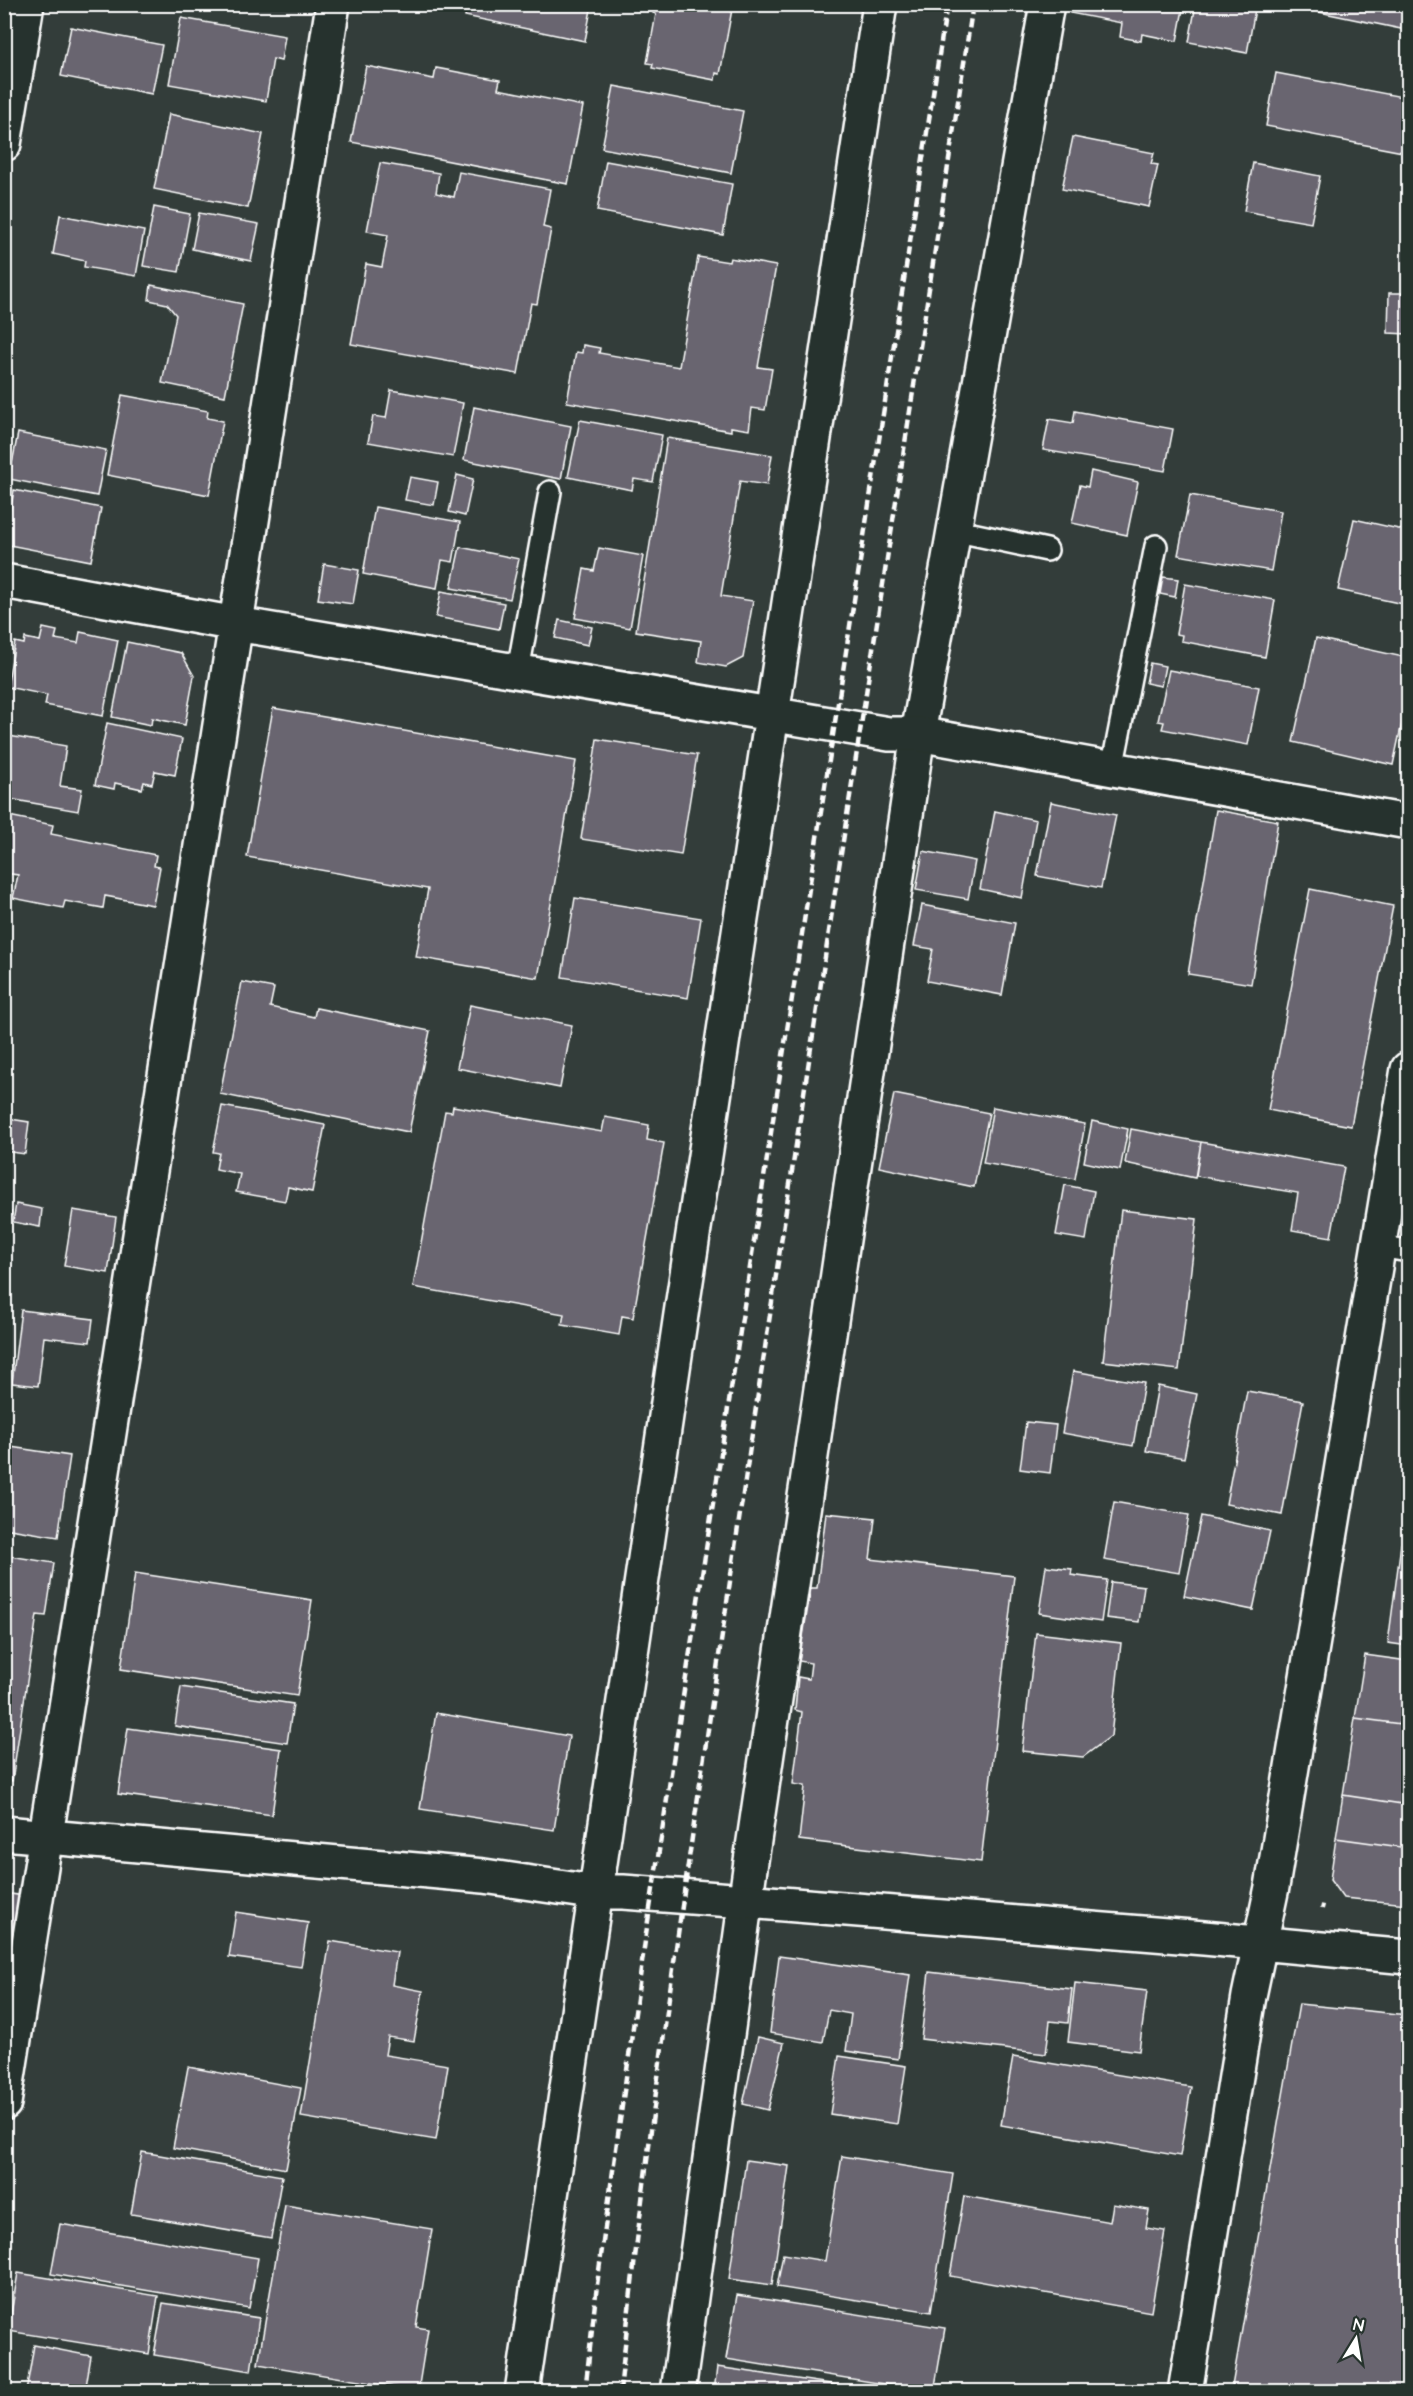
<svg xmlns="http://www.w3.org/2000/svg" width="1413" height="2396" font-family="'Architects Daughter',sans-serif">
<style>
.building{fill:#696570;stroke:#fff;stroke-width:1.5}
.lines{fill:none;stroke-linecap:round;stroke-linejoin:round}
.lane-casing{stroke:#fff;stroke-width:26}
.street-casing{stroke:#fff;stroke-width:38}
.secondary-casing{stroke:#fff;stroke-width:38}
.path{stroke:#fff;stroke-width:4;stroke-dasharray:4.5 4.5;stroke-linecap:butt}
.lane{stroke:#26332d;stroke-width:21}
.street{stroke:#26332d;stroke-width:33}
.secondary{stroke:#26332d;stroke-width:33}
.rail{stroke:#fff;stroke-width:4.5;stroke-dasharray:9 4.5;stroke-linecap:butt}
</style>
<rect width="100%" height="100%" fill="#333d3a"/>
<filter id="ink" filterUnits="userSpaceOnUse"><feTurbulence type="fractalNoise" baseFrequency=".0167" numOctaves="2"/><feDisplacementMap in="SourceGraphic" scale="12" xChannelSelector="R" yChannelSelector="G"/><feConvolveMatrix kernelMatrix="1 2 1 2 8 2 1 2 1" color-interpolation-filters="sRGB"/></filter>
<g filter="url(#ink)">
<!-- building -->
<path class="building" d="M467,4H592L585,41L465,16Z
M654,4H733L720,74L716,73L715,80L652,68L653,64L647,63L656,14L653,13Z
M1071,4H1184L1177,41L1142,34L1141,41L1120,37L1122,23L1070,13Z
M1196,4H1256L1247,53L1189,42Z
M1281,4H1408V17L1406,30Z
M181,18L285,36L281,61L273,59L266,101L169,84Z
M71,27L162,45L152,94L61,76Z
M366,66L434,79L436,68L500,80L498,89L583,106L568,184L351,142Z
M1276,73L1408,98V153L1266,126Z
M614,86L743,111L731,173L602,148Z
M169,114L263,134L248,208L154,189Z
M1073,137L1154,153L1151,164L1158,165L1149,207L1062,189Z
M606,161L732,184L723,235L597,211Z
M380,163L439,173L436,193L454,197L459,172L550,189L543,227L551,229L537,304L531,303L518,374L351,344L366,264L382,267L388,235L367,231Z
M1253,163L1320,176L1311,223L1244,211Z
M154,207L190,214L179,272L143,266Z
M199,213L259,224L251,261L192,249Z
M60,215L144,231L136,276L84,267L85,261L53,254Z
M698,257L729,262L730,258L776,266L758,367L772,369L765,410L752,408L749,430L731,427V431L567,402L576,352L582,353L583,345L600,348L599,353L679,367Z
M151,285L243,304L225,396L162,383L176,315L167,304L149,300Z
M1389,293H1408V334L1388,333Z
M391,390L463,403L453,457L368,442L373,416L386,418Z
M122,395L208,411L207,418L223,421L209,495L107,475Z
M474,407L571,426L561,479L464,460Z
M1075,411L1173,429L1165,471L1043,450L1049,419L1073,423Z
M580,420L662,435L653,482L634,479L632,490L568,477Z
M18,433L106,450L97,496L9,479Z
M667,438L772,455L767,485L740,481L721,596L753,601L743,658L726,667L698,662L701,641L636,631Z
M1091,471L1138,482L1127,535L1072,523L1080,485L1088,487Z
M457,475L473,479L465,516L449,512Z
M410,477L438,482L434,505L405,500Z
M14,490L101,508L91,561L4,544Z
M1190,495L1281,511L1271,571L1178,555Z
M375,507L460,522L453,562L442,560L437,588L363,574Z
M1354,519L1408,531V605L1338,590Z
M460,547L519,559L510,599L451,588Z
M599,548L643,556L630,628L575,618L584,569L594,571Z
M324,564L359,570L353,604L318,599Z
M1163,577L1178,579L1175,597L1160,594Z
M1185,584L1275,600L1265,657L1181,641L1182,635L1176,634Z
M441,591L504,603L499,629L436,617Z
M559,620L592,627L588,645L555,638Z
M43,628L57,631L55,639L78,643L80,632L118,640L103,716L45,705L47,695L7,687L15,642L24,644L25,638L40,641Z
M1316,638L1408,658V695L1393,765L1293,742Z
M127,642L181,653L194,676L185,725L152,718L151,725L112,717Z
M1150,663L1165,666L1161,686L1146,683Z
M1169,670L1259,687L1248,745L1162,729L1164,722L1158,721Z
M273,708L576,761L538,978L416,957L428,889L247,857Z
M107,723L182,739L175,775L155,771L152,784L144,782L142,789L115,783L114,789L95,785Z
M9,736L66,746L60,786L82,789L78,811L4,798V763Z
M597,739L697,755L681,855L581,839Z
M1051,802L1116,815L1101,888L1037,876Z
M1216,810L1278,821L1251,984L1188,974Z
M995,811L1036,820L1022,898L980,889Z
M4,815L53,825L51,834L156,855L154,866L160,867L153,905L105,896L103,908L65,901L63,908L13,898L18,875L4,873Z
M923,851L975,861L968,899L916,890Z
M1310,889L1393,906L1351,1126L1268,1110Z
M575,898L701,918L688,998L562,977Z
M922,905L1015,923L1002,995L927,981L933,949L914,946Z
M242,982L274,988L270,1007L314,1017L316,1008L430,1031L409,1132L220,1094Z
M470,1005L572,1025L560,1088L457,1068Z
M894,1094L989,1113L974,1187L879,1167Z
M222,1106L325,1125L312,1192L288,1187L285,1201L236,1192L240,1174L216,1169L219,1153L213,1152Z
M453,1106L602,1132L605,1117L649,1125L647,1140L664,1143L633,1318L622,1316L619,1335L562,1325L564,1314L413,1287L445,1111L452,1112Z
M993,1107L1085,1124L1075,1179L983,1163Z
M4,1118L29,1122L25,1154L4,1151Z
M1092,1121L1128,1129L1120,1170L1084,1162Z
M1131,1129L1201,1142L1195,1178L1125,1163Z
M1201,1142L1344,1167L1331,1237L1292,1230L1298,1193L1196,1176Z
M1065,1185L1094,1191L1086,1240L1056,1235Z
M16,1204L42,1209L40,1227L13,1222Z
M4,1210L11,1212L4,1255Z
M73,1210L116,1217L108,1273L64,1266Z
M1121,1210L1197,1219L1179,1370L1103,1361Z
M21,1310L93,1319L90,1342L44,1337L38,1386L12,1383Z
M1073,1371L1144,1383L1133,1446L1062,1433Z
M1158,1386L1197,1394L1184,1458L1146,1451Z
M1247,1391L1303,1401L1282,1515L1226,1504Z
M1026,1422L1056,1425L1050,1473L1020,1469Z
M1408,1434V1467L1403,1466Z
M4,1446L70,1456L58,1537L4,1528Z
M1114,1502L1189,1515L1179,1573L1104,1560Z
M826,1513L875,1518L870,1559L1014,1576L981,1862L799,1840L805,1786L793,1784L802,1712L795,1710L798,1677L809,1679L811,1663L799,1661L811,1588H817Z
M1201,1516L1270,1531L1253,1610L1184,1596Z
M1401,1544L1408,1545V1646L1388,1643Z
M4,1555L54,1563L46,1616L37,1615L12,1781L4,1780Z
M1046,1566L1072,1569L1071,1575L1107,1580L1101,1622L1039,1613Z
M135,1573L312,1600L297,1696L121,1669Z
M1111,1582L1144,1586L1139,1622L1106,1618Z
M1036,1633L1121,1643L1111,1736L1083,1757L1022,1751Z
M1365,1655L1408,1661V1725L1355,1718Z
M181,1687L293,1704L287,1743L175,1726Z
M436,1713L569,1736L554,1830L420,1809Z
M1355,1718L1408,1725V1805L1343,1795Z
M128,1728L281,1749L272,1815L118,1794Z
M1343,1795L1408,1805V1848L1336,1838Z
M1336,1838L1408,1848V1904L1343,1898L1330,1880Z
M4,1893L24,1896L8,1988H4Z
M236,1912L308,1923L301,1967L229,1957Z
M330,1941L397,1952L392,1985L423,1991L414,2041L388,2037L385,2055L448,2065L436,2140L301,2117Z
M779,1956L910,1975L898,2059L846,2051L851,2014L829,2010L823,2042L770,2033Z
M929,1972L1072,1989L1068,2023L1050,2021L1046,2054L921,2039Z
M1075,1983L1147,1991L1139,2051L1068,2042Z
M1299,2004L1408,2015V2392H1231Z
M758,2037L784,2043L768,2110L743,2104Z
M839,2056L906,2066L897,2124L830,2114Z
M1013,2057L1191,2087L1180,2156L1001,2125Z
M188,2067L301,2088L286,2169L173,2148Z
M142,2152L282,2176L271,2238L131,2214Z
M842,2156L953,2174L931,2312L777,2287L783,2254L825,2261Z
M746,2160L789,2166L772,2285L729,2279Z
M964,2196L1110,2222L1113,2204L1149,2210L1146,2228L1165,2231L1151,2312L950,2276Z
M285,2205L432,2229L416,2327L428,2329L418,2391L258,2364Z
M60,2224L258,2258L249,2308L51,2274Z
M18,2273L158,2296L149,2354L8,2331Z
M737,2295L945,2328L934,2392L726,2359Z
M163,2303L259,2318L251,2371L154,2355Z
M34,2345L91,2356L85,2392H26Z
M717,2367L884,2392H714Z"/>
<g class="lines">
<!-- lane casing -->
<g class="lane-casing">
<path id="lane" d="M953,530L1047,550
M518,671L550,492
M1112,769L1156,546
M1379,1246L1408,1251"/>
</g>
<!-- street casing -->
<g class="street-casing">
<path id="street" d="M678,2392L751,1861L918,734L1047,4"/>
</g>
<!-- secondary casing -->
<g class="secondary-casing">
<path id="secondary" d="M4,144L27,4
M4,581L236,624L889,734H918L1408,822
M4,1833L484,1876L592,1892H623L746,1901L1204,1938L1408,1957
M4,2103L333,4
M522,2392C634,1595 762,800 880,4
M1185,2392L1249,1996L1272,1887L1408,1069"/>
</g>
<!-- path -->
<path class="path" d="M1322,1909L1324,1901"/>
<!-- lane -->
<use href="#lane" class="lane"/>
<!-- street -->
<use href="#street" class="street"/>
<!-- secondary -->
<use href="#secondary" class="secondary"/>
<!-- rail -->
<path class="rail" d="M585,2392L597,2285L646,1934L947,4
M620,2392C650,2102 696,1814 738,1527C814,1019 895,512 973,4"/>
</g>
</g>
<!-- margin -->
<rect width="1413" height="2396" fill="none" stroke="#26332d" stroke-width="24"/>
<rect x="12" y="12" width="1389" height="2372" fill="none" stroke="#fff" stroke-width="2" filter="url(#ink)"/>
<!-- north arrow -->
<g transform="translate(1356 2339) rotate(11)" stroke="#26332d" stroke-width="4.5" paint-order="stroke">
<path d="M0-4.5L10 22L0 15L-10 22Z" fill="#ffffff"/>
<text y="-9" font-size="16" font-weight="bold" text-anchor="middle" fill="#ffffff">N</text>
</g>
</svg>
